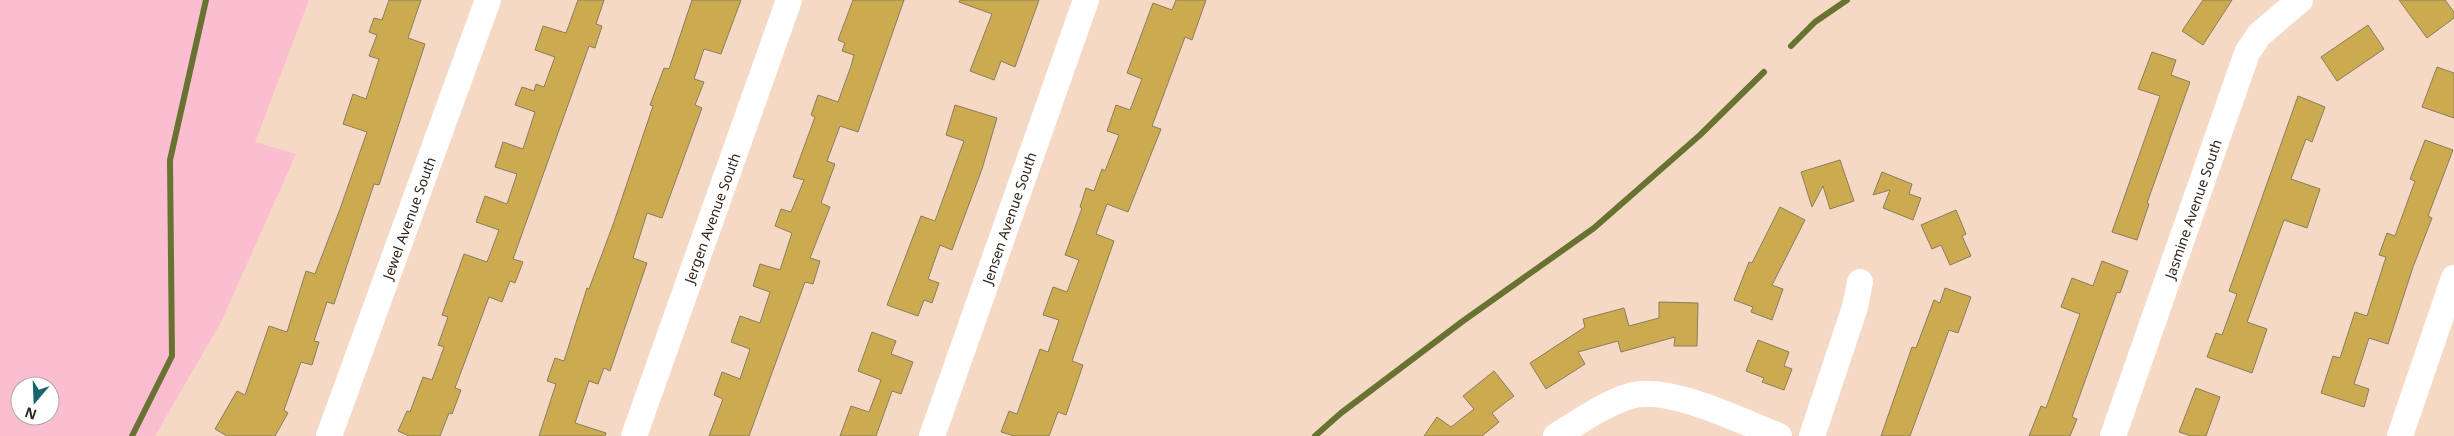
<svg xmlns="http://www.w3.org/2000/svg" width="2454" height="436" font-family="'Noto Sans',sans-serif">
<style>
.green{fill:#fbbdd0;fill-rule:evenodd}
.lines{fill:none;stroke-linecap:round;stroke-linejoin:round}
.stream{stroke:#687231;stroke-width:6}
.building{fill:#ccab50;stroke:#887d60}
.minor{stroke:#fff;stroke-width:26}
.labels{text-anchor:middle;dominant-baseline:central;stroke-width:4;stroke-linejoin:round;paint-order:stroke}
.street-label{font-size:14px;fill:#31261e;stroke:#fff}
</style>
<rect width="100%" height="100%" fill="#f5d9c4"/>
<!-- green -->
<path class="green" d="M0,0H309L255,142L296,154L221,322L155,436H0ZM20,386H50V416H20Z"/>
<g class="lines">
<!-- stream -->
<path class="stream" d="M1791,46L1815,22L1847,0
M132,436L172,356L170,160L206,0
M1315,436L1341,413L1463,321L1594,228L1700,135L1764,72"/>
</g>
<!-- building -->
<path class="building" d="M389,0H421L408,38L425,44L379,185L374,184L334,304L327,302L314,341L319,342L312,365L301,362L284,410L288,413L275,436H227L215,429L237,391L245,395L269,326L287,332L306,271L315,274L340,209L367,132L343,124L353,94L366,99L379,59L369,56L377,35L369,32L374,18L382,20Z
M578,0H604L596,24L602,26L595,48L589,46L513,259L523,262L515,283L510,281L502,302L489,297L455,388L461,390L452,414L449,413L440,436H409L398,431L407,411L410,412L423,377L432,380L444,347L438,345L448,317L442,315L464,254L487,262L499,230L476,222L485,196L507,204L517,174L495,167L503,142L523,149L535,112L515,105L522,87L534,91L536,84L544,87L555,57L535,50L543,26L566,33Z
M692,0H741L721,54L704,49L694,79L704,82L695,105L702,108L662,218L647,213L633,258L647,263L610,371L604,368L598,384L589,381L575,423L606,433L605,436H539L556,384L547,381L555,358L564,361L587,288L589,289L614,222L653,106L650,105L664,68L669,69Z
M853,0H904L858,132L840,126L827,161L835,164L821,203L830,207L810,258L820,261L813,284L805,282L749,436H709L723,399L714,395L722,372L740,379L750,349L731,342L740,316L760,323L770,292L753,286L760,264L780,270L792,233L775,226L781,209L791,212L804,180L793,177L815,117L811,115L818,95L838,102L851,66L854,55L842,51L845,43L838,40Z
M960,0H1039L1015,67L1001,61L994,80L970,71L992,14L959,2Z
M1176,0H1206L1192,40L1185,37L1152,126L1161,129L1128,212L1107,204L1096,234L1114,241L1072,361L1083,365L1066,415L1058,412L1049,436H1014L1001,432L1009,411L1017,414L1040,349L1048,352L1059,320L1043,315L1053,287L1067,292L1079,260L1065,255L1082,208L1080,207L1086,188L1094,191L1102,169L1105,171L1119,135L1107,131L1116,105L1130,110L1142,79L1127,73L1153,3L1172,10Z
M2203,0H2232L2203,45L2182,31Z
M2399,0H2445L2454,12V18L2427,38Z
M2368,25L2384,49L2337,81L2321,57Z
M2152,52L2176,60L2171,75L2190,82L2147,203L2149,204L2137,240L2112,232L2160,96L2138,89Z
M2437,67L2454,73V118L2422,107Z
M2298,96L2325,107L2312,142L2306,139L2291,179L2320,189L2307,228L2284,220L2247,322L2267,329L2252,373L2207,357L2216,333L2222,335L2237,294L2229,291Z
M955,105L997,118L982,169L952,250L940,245L928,279L939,283L932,303L924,300L918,316L887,305L921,216L935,221L964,141L946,135Z
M2425,140L2453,150L2428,216L2432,218L2413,267L2388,344L2369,338L2354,384L2369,389L2364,407L2321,393L2333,356L2340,358L2355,312L2367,316L2386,257L2379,255L2387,233L2395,236L2415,181L2410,179Z
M1840,160L1854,201L1830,209L1823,186L1812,207L1801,172Z
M1882,172L1912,184L1909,194L1921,198L1913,220L1883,208L1890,190L1873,195Z
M1780,207L1805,220L1772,285L1783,289L1772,320L1751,312L1753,307L1734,300L1749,262L1752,263Z
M1956,210L1966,234L1962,236L1971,256L1950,265L1941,245L1932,249L1921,225Z
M2102,261L2128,271L2120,293L2117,292L2072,417L2077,419L2070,436H2029L2041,406L2046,408L2080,314L2061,307L2072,278L2093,286Z
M1945,288L1971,297L1958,333L1949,330L1910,436H1881L1912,347L1916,348L1934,300L1940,303Z
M1659,302L1698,303L1697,346H1674L1675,337L1621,352L1618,341L1578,352L1585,364L1546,389L1530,363L1585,327L1583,319L1624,308L1629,326L1659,318Z
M872,332L896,341L891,354L913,362L901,394L892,391L876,436H840L851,406L869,412L881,380L858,371Z
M1758,340L1789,352L1784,366L1792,369L1784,390L1762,382L1764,378L1746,371Z
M1494,371L1514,396L1492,413L1499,422L1482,436H1424L1437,417L1451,427L1474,409L1463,396Z
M2196,388L2220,397L2206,436H2191L2179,432Z"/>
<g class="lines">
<!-- minor -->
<path class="minor" d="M329,436L488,0
M634,436L789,0
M932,436L1086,0
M1556,436C1579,422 1604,404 1630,396C1667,384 1743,422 1779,436
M1812,436L1855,307L1860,282
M2113,436L2247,53L2259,35L2300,0
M2400,436L2454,278"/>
</g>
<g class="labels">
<!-- street labels -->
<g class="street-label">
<text transform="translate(2193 209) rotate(-71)">Jasmine Avenue South</text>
<text transform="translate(409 218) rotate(-70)">Jewel Avenue South</text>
<text transform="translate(712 218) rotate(-70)">Jergen Avenue South</text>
<text transform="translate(1009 218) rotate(-71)">Jensen Avenue South</text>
</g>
</g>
<!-- north arrow -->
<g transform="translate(35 401) rotate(199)"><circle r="24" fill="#ffffff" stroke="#ada8a5"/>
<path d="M0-4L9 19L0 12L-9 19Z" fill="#17636e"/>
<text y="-8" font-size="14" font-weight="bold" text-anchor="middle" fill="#31261e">N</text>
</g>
</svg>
